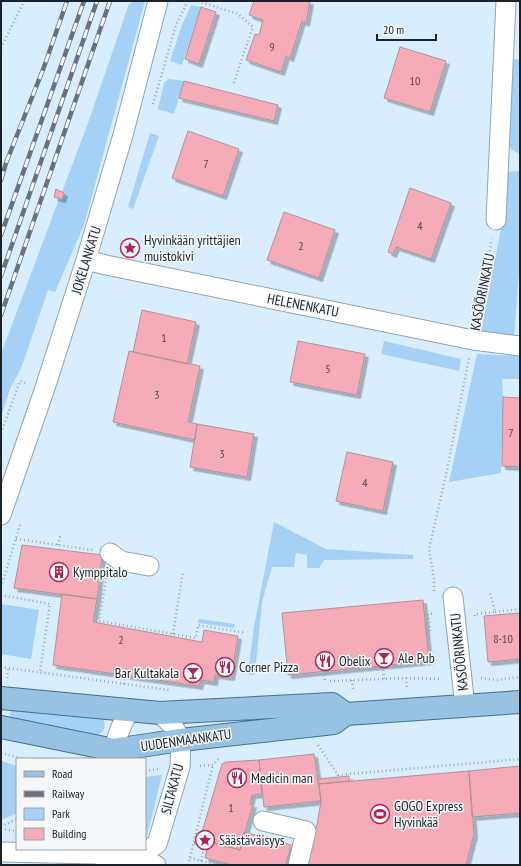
<svg xmlns="http://www.w3.org/2000/svg" width="521" height="866" font-family="'PT Sans Narrow',sans-serif">
<style>
.green{fill:#a4d1f5}
.building{fill:#f5abb8;stroke:#ae9397;filter:url(#shadow)}
.lines{fill:none;stroke-linecap:round;stroke-linejoin:round}
.minor-casing{stroke:#90a4b4;stroke-width:21}
.major-casing{stroke:#3e7095;stroke-width:24}
.path{stroke:#98a9b6;stroke-width:2.5;stroke-dasharray:1 3;stroke-linecap:butt}
.minor{stroke:#fff;stroke-width:19}
.major{stroke:#97c2e2;stroke-width:22}
.rail-casing{stroke:#66737e;stroke-width:4.5}
.rail{stroke:#f4f8fb;stroke-width:3;stroke-dasharray:9;stroke-linecap:butt}
.labels{text-anchor:middle;dominant-baseline:central;stroke-width:3;stroke-linejoin:round;paint-order:stroke}
.number-label{font-size:12px;fill:#52444d}
.poi-label{font-size:14px;fill:#1b2229;stroke:#f4f8fb;text-anchor:start}
.street-label{font-size:14px;fill:#1b2229;stroke:#f4f8fb}
</style>
<defs>
<filter id="shadow"><feDropShadow dx="3.5" dy="3.5" stdDeviation="0" flood-color="#0004"/></filter>
</defs>
<rect width="100%" height="100%" fill="#d8edfe"/>
<!-- green -->
<path class="green" d="M135,1H145L84,225L55,292L48,290L22,366L10,389L1,417V354L59,199H62L64,193L62,192L88,123L129,4Z
M191,5L201,7L182,65L170,61L182,25Z
M512,59L520,60V154L512,150L507,142Z
M170,79L184,81L174,114L158,109L164,83L167,80Z
M150,133L159,136L133,209L128,207Z
M520,171V259L514,336L481,332L502,223L504,172Z
M384,341L461,359L459,371L381,354Z
M477,354L520,356V379H502L503,397L501,473L449,482Z
M274,522L326,549L413,555V559L324,560L319,568H307V555L296,553L294,567H272L262,602L255,674L252,675L248,674L254,627Z
M2,604L39,610L31,659L1,654Z
M199,619L235,624L234,628L198,623Z
M11,709L103,719C106,727 105,731 97,736L10,721Z
M1,761L17,766V813L1,820Z
M162,775L147,836L145,840V777Z"/>
<!-- building -->
<path class="building" d="M254,1H310L306,23L302,21L290,58L286,56L281,72L246,60L255,34L259,35L263,20L249,15Z
M201,7L216,12L199,64L185,59Z
M400,47L446,61L430,112L384,98Z
M184,81L278,105L274,121L179,98Z
M188,131L239,149L223,196L172,178Z
M410,188L451,203L431,259L396,247L393,254L388,252Z
M56,189L64,193L62,199L54,197Z
M284,212L335,230L319,278L267,260Z
M142,310L196,322L187,364L133,352Z
M298,341L365,354L357,395L290,382Z
M129,351L200,366L188,422L197,424L195,440L113,422Z
M503,397L520,398V467L502,466Z
M197,424L254,434L247,477L190,467Z
M347,452L393,462L383,511L336,501Z
M22,545L102,555L97,599L14,588Z
M62,594L97,599L93,622L202,642L204,630L238,636L231,677L215,675L214,682L201,680L199,686L53,665Z
M423,600L429,661L288,675L282,613Z
M520,613V659L488,662L484,616Z
M314,754L321,801L264,807L259,760Z
M259,760L262,794L252,795L250,805L253,804L240,850L200,839L222,764L226,762Z
M520,766V813L472,817L469,771Z
M469,771L474,834L466,865H306L317,825L321,801L319,784Z
M349,776V781L319,784L318,779Z
M244,832L291,845L286,865H232L205,858L209,842L240,850Z"/>
<g class="lines">
<!-- minor casing -->
<g class="minor-casing">
<path id="minor" d="M496,220L506,1
M86,260L106,265L473,340L520,346
M1,515L44,391L86,260L123,135L158,1
M110,553L121,561L149,566
M453,597L465,707
M113,759C115,740 120,727 129,711
M263,821L306,831L298,865
M1,852L96,854L134,860L156,865
M133,865L134,860L157,844L180,767L181,740L173,726L160,713"/>
</g>
<!-- major casing -->
<g class="major-casing">
<path id="major" d="M1,698L160,713L332,704L346,714
M1,727L114,750L181,740L334,723L346,714L520,702"/>
</g>
<!-- path -->
<path class="path" d="M198,1L238,14L253,27L233,85
M1,48L24,1
M153,104L176,25L188,1
M477,322L492,239
M1,433L20,381L27,384
M16,539L93,550
M58,545L60,537L63,536
M107,574L99,621L196,638L198,625L246,633
M1,587L21,522
M434,591V579L429,549L447,470L469,358
M1,595L50,604L40,672
M495,612L520,609
M475,616V614L495,612L490,592
M426,631H430L428,614L435,613
M173,634L183,571
M383,666L384,679
M1,667L169,690
M324,671L325,682
M7,678L8,668
M406,678L407,688
M481,678L497,680L520,677
M352,680L353,690
M330,681L406,678L442,679
M124,684L125,676
M318,745L338,775L520,759
M1,753L25,759
M200,766L213,765L219,758
M145,771L159,769
M338,775V782
M1,827L17,819
M1,829L17,831
M194,843L205,846
M190,858L217,865
M201,861L206,841
M188,865L213,765"/>
<!-- minor -->
<use href="#minor" class="minor"/>
<!-- major -->
<use href="#major" class="major"/>
<!-- rail casing -->
<g class="rail-casing">
<path id="rail" d="M1,180L6,163L44,67L67,1
M1,235L84,1
M1,276L97,1
M1,315L110,1"/>
</g>
<!-- rail -->
<use href="#rail" class="rail"/>
</g>
<!-- icons -->
<defs>
<g id="sight-ring" transform="scale(1)"><circle r="9.5" fill="#f4f8fb" stroke="#b42452" stroke-width="1.5"/><path d="M0-6L1.8-2.2L6-1.7L2.9 1.2L3.7 5.4L0 3.3L-3.7 5.4L-2.9 1.2L-6-1.7L-1.8-2.2Z" fill="#b42452"/></g>
<g id="building-ring" transform="scale(1)"><circle r="9.5" fill="#f4f8fb" stroke="#b42452" stroke-width="1.5"/><path d="M-4-6H4V6H1V3H-1V6H-4ZM-2.5-4.3h1.7v1.8h-1.7ZM.8-4.3h1.7v1.8H.8ZM-2.5-1h1.7V.8h-1.7ZM.8-1h1.7V.8H.8Z" fill="#b42452"/></g>
<g id="bar-ring" transform="scale(1)"><circle r="9.5" fill="#f4f8fb" stroke="#b42452" stroke-width="1.5"/><path d="M-6-5H6L.8 .8V4.5H3.5V6h-7V4.5H-.8V.8Z" fill="#b42452"/></g>
<g id="restaurant-ring" transform="scale(1)"><circle r="9.5" fill="#f4f8fb" stroke="#b42452" stroke-width="1.5"/><path d="M-5-6h1v4h1v-4h1v4h1v-4h1v5L-1.5 .5V6h-2V.5L-5-1ZM5-6V6H3V1.5H1.5Q1.5-4 5-6Z" fill="#b42452"/></g>
<g id="stadium-ring" transform="scale(1)"><circle r="9.5" fill="#f4f8fb" stroke="#b42452" stroke-width="1.5"/><path d="M0-5a6.5 5 0 1 0 0 10a6.5 5 0 1 0 0-10ZM-3.5-1.8h7v3.6h-7Z" fill="#b42452"/></g>
</defs>
<g fill-rule="evenodd">
<use href="#sight-ring" x="130" y="248"/>
<use href="#building-ring" x="59" y="572"/>
<use href="#bar-ring" x="384" y="658"/>
<use href="#restaurant-ring" x="325" y="661"/>
<use href="#restaurant-ring" x="225" y="667"/>
<use href="#bar-ring" x="193" y="673"/>
<use href="#restaurant-ring" x="237" y="778"/>
<use href="#stadium-ring" x="380" y="814"/>
<use href="#sight-ring" x="205" y="840"/>
</g>
<g class="labels">
<!-- number labels -->
<g class="number-label">
<text x="272" y="46">9</text>
<text x="415" y="80">10</text>
<text x="206" y="163">7</text>
<text x="420" y="225">4</text>
<text x="301" y="245">2</text>
<text x="164" y="337">1</text>
<text x="328" y="368">5</text>
<text x="157" y="394">3</text>
<text x="511" y="432">7</text>
<text x="222" y="453">3</text>
<text x="365" y="482">4</text>
<text x="503" y="638">8-10</text>
<text x="121" y="639">2</text>
<text x="231" y="807">1</text>
</g>
<!-- poi labels -->
<g class="poi-label">
<text x="144" y="240">Hyvinkään yrittäjien<tspan x="144" dy="16">muistokivi</tspan></text>
<text x="73" y="572">Kymppitalo</text>
<text x="398" y="658">Ale Pub</text>
<text x="339" y="661">Obelix</text>
<text x="239" y="667">Corner Pizza</text>
<text x="179" y="673" text-anchor="end">Bar Kultakala</text>
<text x="251" y="778">Medicin man</text>
<text x="394" y="806">GOGO Express<tspan x="394" dy="16">Hyvinkää</tspan></text>
<text x="219" y="840">Säästäväisyys</text>
</g>
<!-- street labels -->
<g class="street-label">
<text transform="translate(86 260) rotate(-73)">JOKELANKATU</text>
<text transform="translate(482 292) rotate(-79)">KASÖÖRINKATU</text>
<text transform="translate(303 305) rotate(11)">HELENENKATU</text>
<text transform="translate(459 652) rotate(-96)">KASÖÖRINKATU</text>
<text transform="translate(186 740) rotate(-8)">UUDENMAANKATU</text>
<text transform="translate(172 789) rotate(-75)">SILTAKATU</text>
</g>
</g>
<!-- border -->
<rect width="521" height="866" fill="none" stroke="#1b2229" stroke-width="4"/>
<!-- legend -->
<rect x="16" y="758" width="130" height="92" fill="#f4f8fb" stroke="#9da2a7"/>
<rect x="24" y="771" width="20" height="6" fill="#97c2e2" stroke="#9da2a7"/>
<text x="52" y="778" font-size="12" fill="#1b2229">Road</text>
<rect x="24" y="791" width="20" height="6" fill="#66737e" stroke="#9da2a7"/>
<text x="52" y="798" font-size="12" fill="#1b2229">Railway</text>
<rect x="24" y="808" width="20" height="12" fill="#a4d1f5" stroke="#9da2a7"/>
<text x="52" y="818" font-size="12" fill="#1b2229">Park</text>
<rect x="24" y="828" width="20" height="12" fill="#f5abb8" stroke="#9da2a7"/>
<text x="52" y="838" font-size="12" fill="#1b2229">Building</text>
<!-- scale -->
<path d="M377 34v6h59v-6" fill="none" stroke="#1b2229" stroke-width="2"/>
<text x="383" y="34" font-size="12" fill="#1b2229" stroke="#f4f8fb" stroke-width="3" paint-order="stroke">20 m</text>
</svg>
